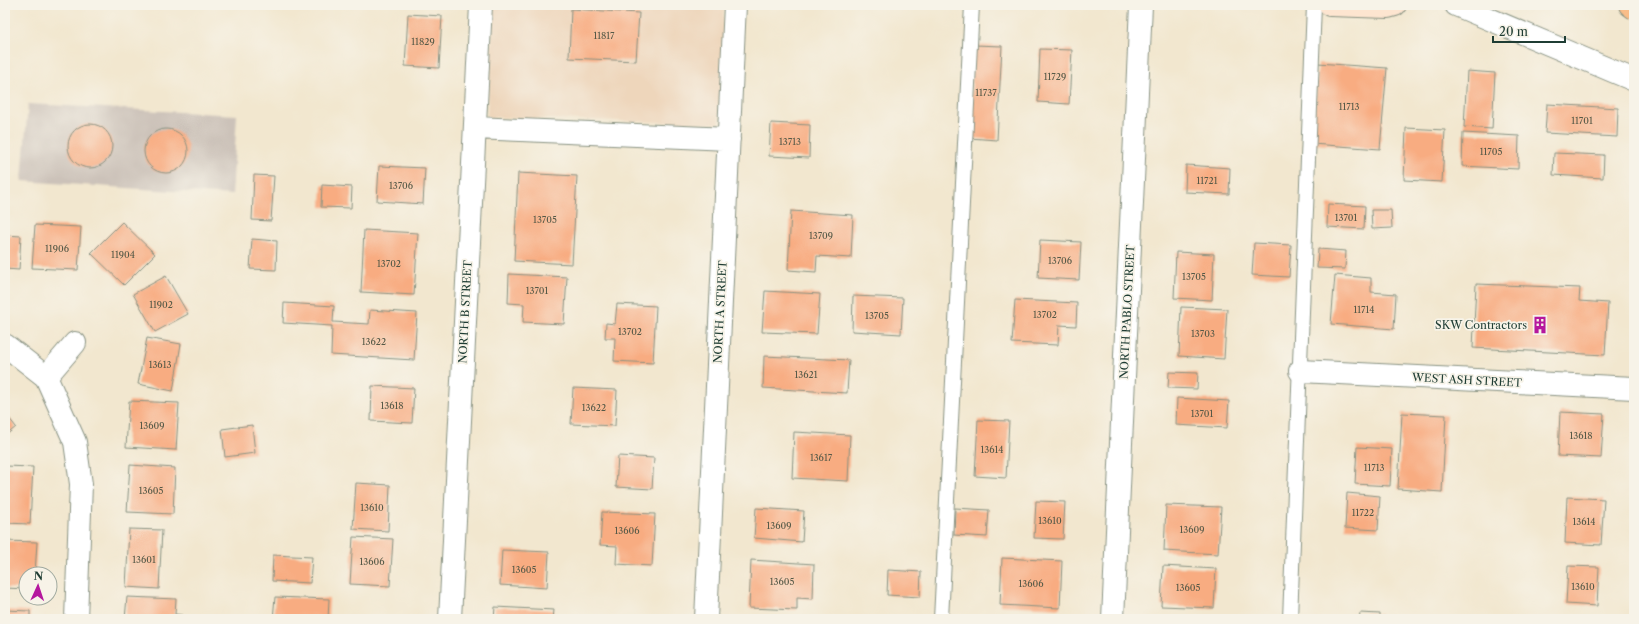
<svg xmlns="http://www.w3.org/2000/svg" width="1639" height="624" font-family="'Libre Caslon Text',serif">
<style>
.built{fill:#eed6bb}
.industrial{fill:#ccc2b9}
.building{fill:#f8ac81}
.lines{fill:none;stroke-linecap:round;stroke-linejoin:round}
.lane-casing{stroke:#889282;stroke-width:16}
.street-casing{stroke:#889282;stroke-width:24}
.secondary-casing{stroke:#889282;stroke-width:24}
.highway-casing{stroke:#889282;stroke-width:24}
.lane{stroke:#fff;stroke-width:14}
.street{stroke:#fff;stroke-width:22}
.secondary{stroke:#fde5d0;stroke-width:22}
.highway{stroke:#f9bd89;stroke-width:22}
.labels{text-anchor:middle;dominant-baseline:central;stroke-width:3.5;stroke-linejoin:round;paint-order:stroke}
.number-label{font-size:9px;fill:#555947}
.street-label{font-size:11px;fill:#1f3d34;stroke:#f7f3e8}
.poi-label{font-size:11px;fill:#1f3d34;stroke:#f7f3e8;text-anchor:end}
</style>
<rect width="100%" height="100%" fill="#f7f3e8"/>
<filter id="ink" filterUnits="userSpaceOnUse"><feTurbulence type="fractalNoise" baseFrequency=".025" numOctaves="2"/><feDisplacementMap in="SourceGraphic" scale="8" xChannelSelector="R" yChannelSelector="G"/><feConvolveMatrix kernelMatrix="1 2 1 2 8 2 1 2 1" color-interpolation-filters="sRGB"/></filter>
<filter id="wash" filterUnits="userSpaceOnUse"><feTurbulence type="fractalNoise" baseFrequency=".012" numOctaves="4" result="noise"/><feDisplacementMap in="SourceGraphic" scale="16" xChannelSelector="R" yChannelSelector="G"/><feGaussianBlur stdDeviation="0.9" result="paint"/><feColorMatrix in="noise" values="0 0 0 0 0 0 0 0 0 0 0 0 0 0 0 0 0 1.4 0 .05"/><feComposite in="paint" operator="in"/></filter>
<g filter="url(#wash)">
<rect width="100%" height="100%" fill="#f2e7cf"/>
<!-- built -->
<path class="built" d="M494,5H724L719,124L487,117Z"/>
<!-- industrial -->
<path class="industrial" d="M28,104L237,115L232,195L22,181Z"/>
<g id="blocks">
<!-- building -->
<path class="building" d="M571,9L639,13L636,61L569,58Z
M408,14L442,16L439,68L405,66Z
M974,45L1002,46L997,140L969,138Z
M1040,49L1072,50L1069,104L1038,102Z
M1318,63L1387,68L1380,149L1312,144Z
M1467,71L1495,73L1492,129L1464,127Z
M1547,104L1618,108L1617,137L1545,133Z
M771,123L810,125L809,158L769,156Z
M68 146a22 22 0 1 1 44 0a22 22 0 1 1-44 0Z
M1406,128L1445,130L1442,182L1404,180Z
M144 151a22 22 0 1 1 44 0a22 22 0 1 1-44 0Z
M1463,133L1519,136L1518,169L1462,166Z
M1554,153L1604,155L1603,178L1553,175Z
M1186,165L1230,168L1229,194L1185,192Z
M379,166L425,168L423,204L377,201Z
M518,173L577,176L572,264L514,261Z
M254,175L274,176L271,221L252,220Z
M322,185L352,187L351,208L321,207Z
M1328,204L1365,206L1364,229L1327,227Z
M1371,210H1391L1392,228L1372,229Z
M791,211L853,215L851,258L817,256L816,272L788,270Z
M122,222L155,254L124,285L91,253Z
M35,225L81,227L78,270L32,268Z
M364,230L418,233L414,295L361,292Z
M5,235L21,236L19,270L5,269Z
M252,239L277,241L276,270L250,269Z
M1040,240L1081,242L1079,280L1038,278Z
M1254,243L1291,245L1289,277L1252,275Z
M1318,249L1346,251L1345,269L1317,268Z
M1176,252L1214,254L1212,300L1174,298Z
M509,274L567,277L564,324L523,322L524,304L508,303Z
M1335,275L1371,278V292L1396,294L1394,329L1331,324Z
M166,276L188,314L155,332L133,294Z
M1476,284L1580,288L1579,301L1608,303L1605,355L1473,348Z
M765,291L820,294L817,334L762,332Z
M853,296L903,298L901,334L852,331Z
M1015,300L1077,303L1076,326L1059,325L1058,345L1012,343Z
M284,303L334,306L333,322L369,324L370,310L417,313L414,360L331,355L332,326L283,323Z
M617,304L656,306L653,363L614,361L615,338H605L606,323L615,324Z
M1181,307L1227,309L1224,359L1179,356Z
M147,338L181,344L173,391L138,384Z
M764,356L849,360L847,393L763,388Z
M1169,372L1198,373L1197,389L1168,388Z
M372,386L414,388L412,423L371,421Z
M573,388L617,390L615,426L571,424Z
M1177,398L1229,401L1227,428L1176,425Z
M129,401L179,403L176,450L126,447Z
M1560,412L1604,414L1601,458L1558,456Z
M5,413L16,427L5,436Z
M1402,413L1446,415L1442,492L1398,489Z
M978,420L1009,421L1006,478L975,476Z
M252,425L255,453L225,457L222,429Z
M794,432L850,435L848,481L792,478Z
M1357,447L1392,449L1390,486L1355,484Z
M618,456L654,458L652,489L616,487Z
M130,465L175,468L173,514L127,512Z
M5,466L33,467L30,524L5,523Z
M356,483L390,485L388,531L353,529Z
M1347,493L1380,496L1378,530L1345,528Z
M1567,497L1604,499L1601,545L1565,543Z
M1036,501L1065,502L1063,539L1034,538Z
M1166,505L1221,507L1218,554L1164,551Z
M756,508L804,511L802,542L754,538Z
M955,508L989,510L987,537L954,535Z
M602,512L655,514L652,566L616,564L617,546L600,545Z
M129,529L162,530L159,589L126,587Z
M353,537L393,539L390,586L350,584Z
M5,541L37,542L35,574H26V589L5,588Z
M502,550L549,552L547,588L500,585Z
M273,555L312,557L310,583L272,581Z
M1002,558L1062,561L1060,608L1000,605Z
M751,560L814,564L813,599L797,598V610L749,608Z
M1163,566L1216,569L1214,608L1161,606Z
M1568,566L1599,567L1597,606L1566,604Z
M888,570L921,572L920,597L887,595Z
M127,597L176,599L175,614L183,615V619H125Z
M275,597L329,599L328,619H273Z
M495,607L554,610L553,619H494Z
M5,610L30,611V619H5Z
M1360,613L1380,614V619H1359Z"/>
</g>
</g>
<g filter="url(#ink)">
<use href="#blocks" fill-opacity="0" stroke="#889282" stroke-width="1"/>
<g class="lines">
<!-- lane casing -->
<g class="lane-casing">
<path id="lane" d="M941,619L972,5
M1290,619L1314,5"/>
</g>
<!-- street casing -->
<g class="street-casing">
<path id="street" d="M1456,5L1634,80
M475,128L729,139
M5,345L46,377L75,442L81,484L76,619
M1300,371L1634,388
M46,377L75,343
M450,619L481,5
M706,619L735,5
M1113,619L1141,5"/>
</g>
<!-- secondary casing -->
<g class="secondary-casing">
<path id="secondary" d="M1330,5L1388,7L1395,5"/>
</g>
<!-- highway casing -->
<g class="highway-casing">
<path id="highway" d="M1630,5L1634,8"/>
</g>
<!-- lane -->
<use href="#lane" class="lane"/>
<!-- street -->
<use href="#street" class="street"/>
<!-- secondary -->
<use href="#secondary" class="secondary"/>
<!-- highway -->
<use href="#highway" class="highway"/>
</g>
</g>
<!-- icons -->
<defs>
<g id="building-bare" transform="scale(1.38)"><path d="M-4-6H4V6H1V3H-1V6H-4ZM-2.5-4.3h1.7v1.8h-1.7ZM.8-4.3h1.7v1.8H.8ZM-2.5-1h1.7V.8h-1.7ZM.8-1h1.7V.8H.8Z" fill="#b5179e" stroke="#f7f3e8" stroke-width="2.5" paint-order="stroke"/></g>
</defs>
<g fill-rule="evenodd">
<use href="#building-bare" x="1540" y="325"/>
</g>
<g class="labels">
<!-- number labels -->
<g class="number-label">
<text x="604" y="35">11817</text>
<text x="423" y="41">11829</text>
<text x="1055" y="76">11729</text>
<text x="986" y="92">11737</text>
<text x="1349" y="106">11713</text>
<text x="1582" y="120">11701</text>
<text x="790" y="141">13713</text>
<text x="1491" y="151">11705</text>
<text x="1207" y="180">11721</text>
<text x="401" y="185">13706</text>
<text x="1346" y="217">13701</text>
<text x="545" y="219">13705</text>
<text x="821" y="235">13709</text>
<text x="57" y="248">11906</text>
<text x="123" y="254">11904</text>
<text x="1060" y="260">13706</text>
<text x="389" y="263">13702</text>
<text x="1194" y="276">13705</text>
<text x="537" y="290">13701</text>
<text x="161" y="304">11902</text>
<text x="1364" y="309">11714</text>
<text x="1045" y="314">13702</text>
<text x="877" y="315">13705</text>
<text x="630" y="331">13702</text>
<text x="1203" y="333">13703</text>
<text x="374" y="341">13622</text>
<text x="160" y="364">13613</text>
<text x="806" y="374">13621</text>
<text x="392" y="405">13618</text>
<text x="594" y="407">13622</text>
<text x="1202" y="413">13701</text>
<text x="152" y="425">13609</text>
<text x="1581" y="435">13618</text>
<text x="992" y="449">13614</text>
<text x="821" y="457">13617</text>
<text x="1374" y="467">11713</text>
<text x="151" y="490">13605</text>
<text x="372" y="507">13610</text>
<text x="1363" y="512">11722</text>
<text x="1050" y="520">13610</text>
<text x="1584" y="521">13614</text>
<text x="779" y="525">13609</text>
<text x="1192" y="529">13609</text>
<text x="627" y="530">13606</text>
<text x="144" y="559">13601</text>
<text x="372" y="561">13606</text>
<text x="524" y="569">13605</text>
<text x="782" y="581">13605</text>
<text x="1031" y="583">13606</text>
<text x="1583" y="586">13610</text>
<text x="1188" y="587">13605</text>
</g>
<!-- street labels -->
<g class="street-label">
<text transform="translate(465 312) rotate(-87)">NORTH B STREET</text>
<text transform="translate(720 312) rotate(-87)">NORTH A STREET</text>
<text transform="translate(1127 312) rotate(-87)">NORTH PABLO STREET</text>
<text transform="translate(1467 380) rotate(3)">WEST ASH STREET</text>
</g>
<!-- poi labels -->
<g class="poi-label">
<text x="1527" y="325">SKW Contractors</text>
</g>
</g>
<!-- margin -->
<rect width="1639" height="624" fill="none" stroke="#f7f3e8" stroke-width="20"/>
<!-- north arrow -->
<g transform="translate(38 586) rotate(3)"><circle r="19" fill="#f7f3e8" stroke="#a1aaa0"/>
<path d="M0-3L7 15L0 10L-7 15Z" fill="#b5179e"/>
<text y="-6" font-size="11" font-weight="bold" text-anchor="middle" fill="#1f3d34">N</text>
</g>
<!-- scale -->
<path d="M1493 36v6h72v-6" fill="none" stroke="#1f3d34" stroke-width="2"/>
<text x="1499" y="36" font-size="12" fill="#1f3d34" stroke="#f7f3e8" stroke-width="3" paint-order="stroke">20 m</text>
</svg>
